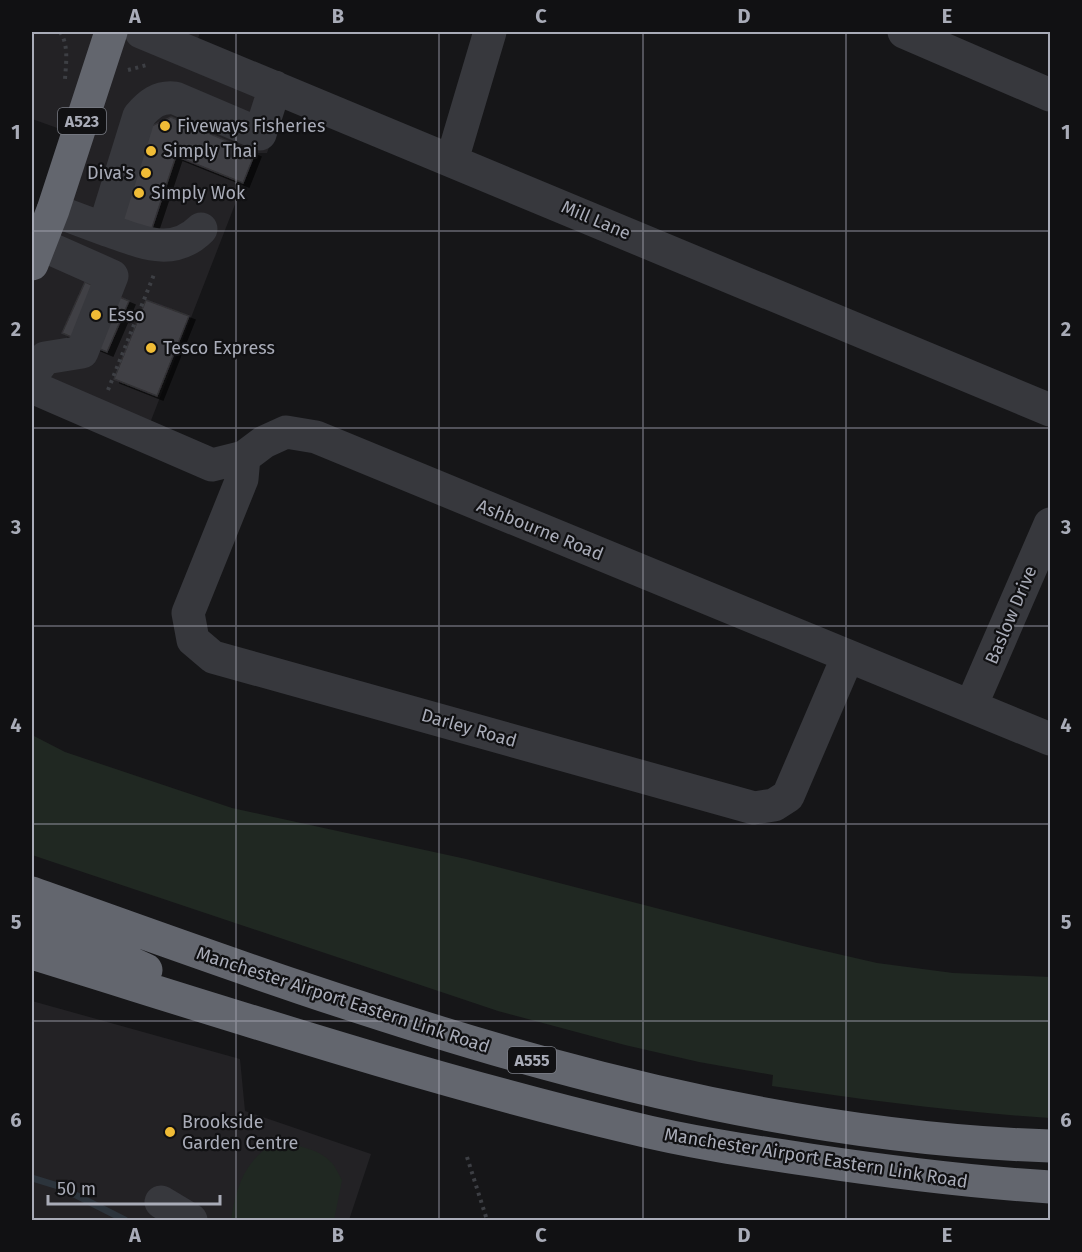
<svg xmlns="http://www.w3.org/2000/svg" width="1082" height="1252" font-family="'Fira Sans',sans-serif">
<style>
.built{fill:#232225}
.green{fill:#202822}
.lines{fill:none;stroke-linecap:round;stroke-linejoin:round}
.stream{stroke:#2c343c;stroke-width:7}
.building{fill:#414145;stroke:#313034;stroke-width:1.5;filter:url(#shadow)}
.path{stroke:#3d3f44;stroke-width:4;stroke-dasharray:3 4.5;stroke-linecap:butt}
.minor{stroke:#37383d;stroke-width:33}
.highway{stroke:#63666e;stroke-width:33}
.grid{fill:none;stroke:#a9acb8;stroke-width:1.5;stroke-opacity:0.55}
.poi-dot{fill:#f0bc36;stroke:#111113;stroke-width:2}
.labels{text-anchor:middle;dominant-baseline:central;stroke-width:4.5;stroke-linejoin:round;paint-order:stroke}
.shield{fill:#111113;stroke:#7b7e86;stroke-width:1.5}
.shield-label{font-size:16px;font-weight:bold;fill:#a9acb8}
.poi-label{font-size:18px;fill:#a9acb8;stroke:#111113;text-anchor:start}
.street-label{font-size:18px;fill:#a9acb8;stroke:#111113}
.neatline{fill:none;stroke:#a9acb8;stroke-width:2}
.grid-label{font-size:20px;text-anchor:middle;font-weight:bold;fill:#a9acb8}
</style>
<defs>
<filter id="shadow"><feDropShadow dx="6" dy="4" stdDeviation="0" flood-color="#0009"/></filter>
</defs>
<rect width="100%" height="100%" fill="#161618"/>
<!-- built -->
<path class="built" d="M32,32H200L194,53L289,93L267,153H255L145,436L32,387V264L77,135L32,119Z
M32,1001L240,1059L245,1111L371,1154L349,1220H32Z"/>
<!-- green -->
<path class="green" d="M32,735L65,752L232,808L466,859L803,946L877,963L953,973L1050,977V1118C957,1112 865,1100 772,1086L773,1075L699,1062L625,1045L498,1011L32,855Z
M272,1144C293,1144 317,1147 332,1163C336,1168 339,1175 342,1180L334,1220H231C234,1200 239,1177 253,1161C258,1154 266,1149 272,1144Z"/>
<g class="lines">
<!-- stream -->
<path class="stream" d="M32,1178L58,1186L125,1220"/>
</g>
<!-- building -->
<path class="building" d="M171,117L255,153L243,183L176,156L149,237L118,228L149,127Z
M85,282L129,301L107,352L62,333Z
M146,300L189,316L157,396L114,379Z"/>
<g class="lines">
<!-- path -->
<path class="path" d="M60,32C69,45 66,63 65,79
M128,70L147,65
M108,390L155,272
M467,1157L487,1220"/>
<!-- minor -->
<path class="minor" d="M141,32L1050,410
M904,32L1050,95
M452,160L490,32
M53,210L104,229L139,116C149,104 159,96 175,98L260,134L275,87
M104,229C138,240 171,259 201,229
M32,375L45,358L82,352L112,276L40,244
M32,387L212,465L244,457L264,442L286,432L316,437L1050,739
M244,457L242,479L188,613L193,640L213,657L754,808L774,805L788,796L848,656
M971,706L1050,524
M161,1202L191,1220"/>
<!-- highway -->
<path class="highway" d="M32,264L53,210L111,32
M32,893C361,1011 697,1135 1050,1146
M32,924L87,943L146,970
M32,953C229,1014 427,1079 628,1127C688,1142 749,1151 810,1160C890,1172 970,1182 1050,1187"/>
</g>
<!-- grid -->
<path class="grid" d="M236,32V1220M439,32V1220M643,32V1220M846,32V1220M32,231H1050M32,428H1050M32,626H1050M32,824H1050M32,1021H1050"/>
<!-- markers -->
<g class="poi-dot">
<circle cx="165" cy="126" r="6"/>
<circle cx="151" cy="151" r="6"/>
<circle cx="146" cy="173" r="6"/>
<circle cx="139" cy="193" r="6"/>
<circle cx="96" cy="315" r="6"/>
<circle cx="151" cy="348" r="6"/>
<circle cx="170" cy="1132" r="6"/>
</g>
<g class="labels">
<!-- shield labels -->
<g class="shield">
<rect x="58" y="108" width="48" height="26" rx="4.5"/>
<rect x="508" y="1047" width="48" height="26" rx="4.5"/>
</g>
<g class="shield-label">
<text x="82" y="121">A523</text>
<text x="532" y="1060">A555</text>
</g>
<!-- poi labels -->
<g class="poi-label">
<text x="177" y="126">Fiveways Fisheries</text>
<text x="163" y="151">Simply Thai</text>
<text x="134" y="173" text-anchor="end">Diva's</text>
<text x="151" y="193">Simply Wok</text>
<text x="108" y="315">Esso</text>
<text x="163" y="348">Tesco Express</text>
<text x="182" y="1122">Brookside<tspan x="182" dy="21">Garden Centre</tspan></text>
</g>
<!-- street labels -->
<g class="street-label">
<text transform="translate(596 220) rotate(23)">Mill Lane</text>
<text transform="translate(540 530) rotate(22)">Ashbourne Road</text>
<text transform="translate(1011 615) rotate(-67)">Baslow Drive</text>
<text transform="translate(469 728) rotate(16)">Darley Road</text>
<text transform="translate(343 1000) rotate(18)">Manchester Airport Eastern Link Road</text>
<text transform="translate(816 1158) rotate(9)">Manchester Airport Eastern Link Road</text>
</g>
</g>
<!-- border -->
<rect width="1082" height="1252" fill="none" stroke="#111113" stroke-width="66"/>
<!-- scale -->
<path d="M48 1195v9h172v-9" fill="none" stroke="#a9acb8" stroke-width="3"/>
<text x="57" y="1195" font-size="18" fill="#a9acb8" stroke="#111113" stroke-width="4.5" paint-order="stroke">50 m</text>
<rect x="33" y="33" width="1016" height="1186" class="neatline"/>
<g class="grid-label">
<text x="135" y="23">A</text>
<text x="338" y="23">B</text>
<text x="541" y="23">C</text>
<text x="744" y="23">D</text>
<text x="947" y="23">E</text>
<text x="16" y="139">1</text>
<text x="1066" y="139">1</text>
<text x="16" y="336">2</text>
<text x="1066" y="336">2</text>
<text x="16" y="534">3</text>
<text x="1066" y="534">3</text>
<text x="16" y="732">4</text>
<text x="1066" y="732">4</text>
<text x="16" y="929">5</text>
<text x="1066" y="929">5</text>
<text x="16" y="1127">6</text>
<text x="1066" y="1127">6</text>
<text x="135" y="1242">A</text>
<text x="338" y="1242">B</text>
<text x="541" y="1242">C</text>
<text x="744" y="1242">D</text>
<text x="947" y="1242">E</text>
</g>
</svg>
